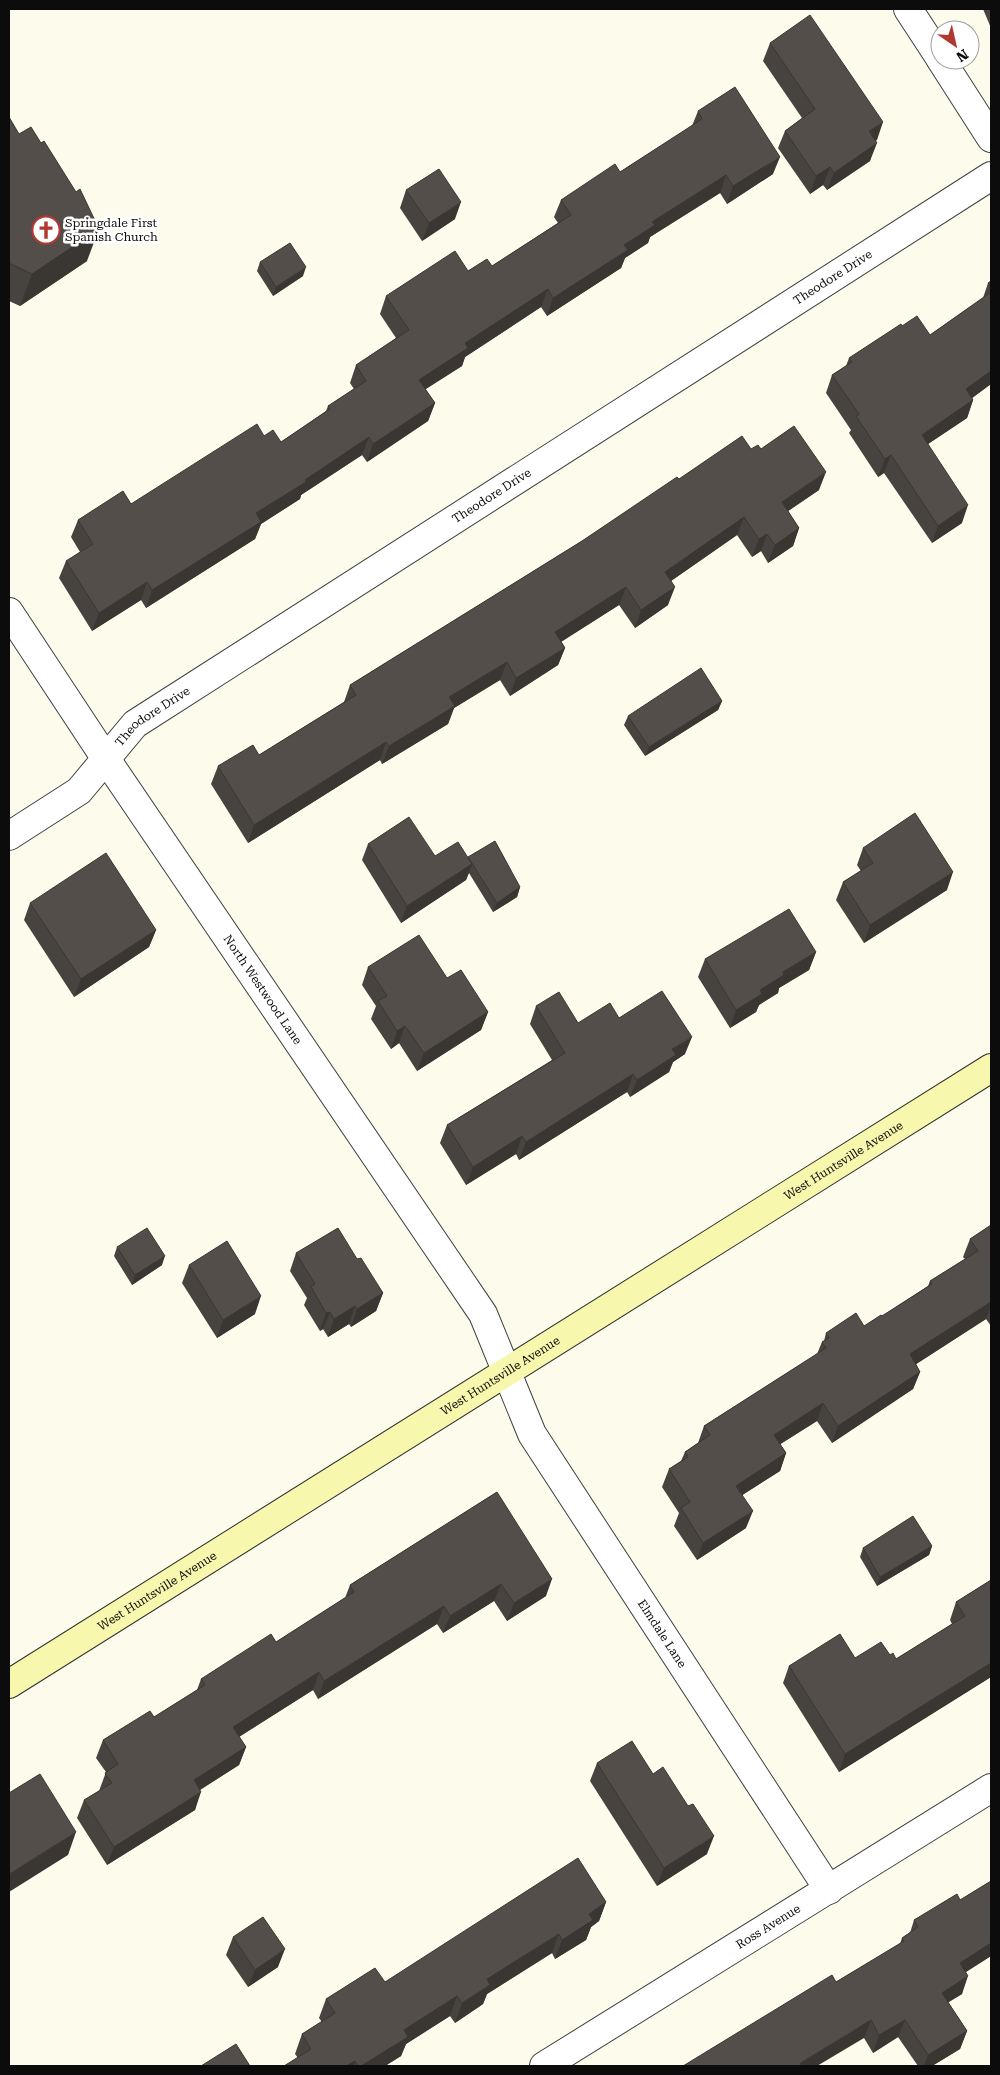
<svg xmlns="http://www.w3.org/2000/svg" width="1000" height="2075" font-family="'Roboto Serif',serif">
<style>
.lines{fill:none;stroke-linecap:round;stroke-linejoin:round}
.minor-casing{stroke:#3f3f3f;stroke-width:30}
.secondary-casing{stroke:#2e2e2e;stroke-width:30}
.minor{stroke:#fff;stroke-width:28}
.secondary{stroke:#f7f7ad;stroke-width:28}
.wall{fill:#47433f}
.shaded-wall{fill:#3a3733}
.building{fill:#534e49;stroke:#3a3733}
.labels{text-anchor:middle;dominant-baseline:central;stroke-width:5;stroke-linejoin:round;paint-order:stroke}
.poi-label{font-size:12px;fill:#0c0c0c;stroke:#fff;text-anchor:start}
.street-label{font-size:12px;fill:#0c0c0c;stroke:#fff}
</style>
<rect width="100%" height="100%" fill="#fdfcec"/>
<g class="lines">
<!-- minor casing -->
<g class="minor-casing">
<g id="minor">
<path d="M908,9L940,58"/>
<path d="M941,60L991,138"/>
<path id="s1" d="M9,612L106,759L483,1314L532,1434L829,1890"/>
<path id="s2" d="M9,836L79,791L135,724L991,176"/>
<path id="s3" d="M544,2066L991,1788"/>
</g>
</g>
<!-- secondary casing -->
<g class="secondary-casing">
<g id="secondary">
<path id="s4" d="M9,1684L991,1068"/>
</g>
</g>
<!-- minor -->
<use href="#minor" class="minor"/>
<!-- secondary -->
<use href="#secondary" class="secondary"/>
</g>
<!-- wall -->
<path class="wall" d="M983,9H991V28Z
M770,43L877,140H875L870,161L827,190L823,185L810,194L778,148L785,131L802,118L763,61Z
M698,111L773,174L727,204L720,193L650,237L648,243L625,258L621,268L547,316L541,307L465,357L462,366L425,389L435,403L428,421L367,462L362,455L301,495L300,499L261,524L255,539L146,608L141,600L92,631L59,578L66,561L80,552L71,537L78,520L131,504L264,436L281,442L326,411L328,406L354,389L350,383L356,365L396,338L380,314L386,296L468,271L492,266L558,223L554,217L561,200L620,172L692,126Z
M9,117L87,261L20,306L9,301Z
M406,190L455,219L422,241L400,208Z
M260,262L303,276L273,296L257,271Z
M991,281V384L972,398L973,400L967,418L928,444L962,523L932,543L884,473L878,477L849,433L851,430L826,393L832,375L846,366L849,358L902,326L930,335L983,298L988,283Z
M751,449H761L819,490L788,511L799,528L793,546L768,563L761,551L752,557L737,535L671,581L668,605L635,628L619,605L561,642L565,648L558,665L510,696L500,680L454,708L448,724L382,764L380,760L248,843L211,784L218,766L259,755L344,702L350,685L582,541L679,479Z
M722,701L718,710L645,756L624,725L628,716Z
M368,844L435,856L468,857L520,887L517,897L493,912L469,873L466,880L401,923L362,860Z
M863,848L947,890L864,943L836,900L843,882L861,871L857,865Z
M30,903L156,930L149,947L74,997L24,920Z
M816,952L809,970L779,988L778,993L759,1005L756,1012L730,1028L698,977L705,959Z
M368,967L447,978L488,1012L481,1030L417,1071L399,1043L391,1049L371,1019L376,1006L362,985Z
M536,1006L578,1023L619,1018L685,1054L673,1062L669,1072L630,1097L627,1092L519,1160L516,1154L466,1185L440,1143L447,1125L552,1060L530,1024Z
M991,1225V1326L986,1319L916,1364L920,1372L913,1389L832,1443L817,1421L780,1444L786,1453L780,1471L742,1495L746,1528L697,1560L674,1526L679,1513L662,1487L669,1469L681,1461L685,1452L698,1443L704,1426L817,1354L822,1342L824,1341L826,1333L864,1326L882,1316L928,1286L930,1281L965,1259L963,1257L970,1239Z
M117,1247L162,1265L132,1285L114,1256Z
M296,1253L357,1259L383,1293L376,1311L351,1327L349,1324L328,1337L323,1329L320,1331L304,1305L307,1298L290,1271Z
M189,1265L255,1314L217,1338L182,1283Z
M497,1492L546,1596L507,1621L494,1601L443,1633L437,1624L318,1699L313,1690L239,1737L246,1747L239,1765L200,1790L195,1810L107,1865L77,1818L84,1800L99,1791L106,1772L96,1758L103,1740L154,1717L197,1690L201,1679L276,1642L345,1598L350,1585Z
M932,1546L929,1555L877,1586L860,1557L863,1548Z
M991,1580V1677L839,1772L783,1683L789,1666L855,1658L890,1655L896,1659L952,1624L950,1620L956,1602Z
M597,1763L653,1774L707,1854L657,1886L590,1781Z
M991,1881V1956L966,1972L962,1994L948,2002L967,2031L960,2049L932,2066H918L898,2037L873,2053L864,2038L836,1982L900,1944L902,1938L910,1933L914,1920L960,1900Z
M606,1902L599,1921L591,1927L586,1940L555,1959L552,1953L487,1994L483,2004L455,2023L450,2016L406,2044L401,2056L385,2066H284L298,2058L295,2054L302,2034L322,2022L319,2018L326,1999L385,1982Z
M233,1937L278,1967L248,1987L226,1955Z"/>
<!-- shaded-wall -->
<path class="shaded-wall" d="M883,122L877,140L863,149L869,131Z
M877,143L870,161L827,190L834,173Z
M780,157L773,174L727,204L733,186Z
M830,167L823,185L810,194L816,176Z
M726,175L720,193L650,237L648,243L625,258L621,268L547,316L553,298L652,222Z
M461,202L455,219L422,241L429,223Z
M99,229L87,261L20,306L32,274Z
M306,267L303,276L273,296L276,287Z
M548,289L541,307L465,357L462,366L412,398L419,380L465,343Z
M991,371V384L960,407L966,389Z
M973,400L967,418L916,452L922,435Z
M435,403L428,421L367,462L373,444Z
M369,437L362,455L301,495L300,499L261,524L255,539L146,608L152,590L256,513L305,480Z
M891,455L884,473L878,477L885,459Z
M826,472L819,490L775,520L782,502Z
M968,505L962,523L932,543L938,526Z
M744,517L737,535L658,590L665,572Z
M799,528L793,546L768,563L775,545Z
M767,534L761,551L752,557L759,539Z
M147,582L141,600L92,631L99,613Z
M626,587L619,605L548,650L555,632Z
M675,587L668,605L635,628L641,610Z
M565,648L558,665L510,696L516,678Z
M507,662L500,680L454,708L448,724L382,764L389,746L449,697Z
M722,701L718,710L645,756L649,747Z
M386,742L380,760L248,843L254,825Z
M472,864L466,880L401,923L407,906Z
M953,872L947,890L864,943L870,925Z
M520,887L517,897L493,912L497,903Z
M156,930L149,947L74,997L81,979Z
M816,952L809,970L779,988L778,993L759,1005L756,1012L730,1028L736,1010L760,990L783,972Z
M488,1012L481,1030L417,1071L424,1053Z
M405,1026L399,1043L391,1049L397,1031Z
M692,1037L685,1054L673,1062L669,1072L630,1097L637,1080L672,1049Z
M633,1074L627,1092L519,1160L526,1142Z
M522,1136L516,1154L466,1185L473,1167Z
M165,1256L162,1265L132,1285L135,1275Z
M383,1293L376,1311L351,1327L357,1309Z
M261,1296L255,1314L217,1338L223,1320Z
M991,1302V1305L986,1319L904,1372L910,1354Z
M355,1306L349,1324L328,1337L334,1319Z
M330,1312L323,1329L320,1331L326,1313Z
M920,1372L913,1389L832,1443L838,1426Z
M823,1403L817,1421L768,1452L774,1435Z
M786,1453L780,1471L730,1503L736,1486Z
M753,1511L746,1528L697,1560L703,1543Z
M932,1546L929,1555L877,1586L880,1577Z
M552,1579L546,1596L507,1621L514,1603Z
M501,1584L494,1601L443,1633L450,1616Z
M444,1606L437,1624L318,1699L324,1681Z
M991,1663V1677L839,1772L845,1754Z
M319,1672L313,1690L226,1745L233,1727Z
M246,1747L239,1765L187,1798L194,1780Z
M201,1792L195,1810L107,1865L114,1847Z
M76,1832L68,1855L9,1892V1874Z
M714,1836L707,1854L657,1886L664,1868Z
M606,1902L599,1921L591,1927L586,1940L555,1959L562,1940L589,1914Z
M559,1934L552,1953L487,1994L483,2004L455,2023L462,2003L487,1979Z
M991,1943V1956L953,1980L960,1963Z
M285,1949L278,1967L248,1987L255,1970Z
M968,1976L962,1994L936,2010L942,1993Z
M457,1996L450,2016L406,2044L401,2056L385,2066H361L404,2030Z
M871,2020L864,2038L817,2066H799L800,2063Z
M905,2020L898,2037L873,2053L879,2035Z
M967,2031L960,2049L932,2066H924L928,2055Z
M355,2061L353,2066H346Z"/>
<!-- building -->
<path class="building" d="M810,15L883,122L869,131L877,143L834,173L830,167L816,176L785,131L815,109L770,43Z
M735,87L780,157L733,186L726,175L652,222L655,225L624,245L628,250L553,298L548,289L465,343L468,348L419,380L435,403L373,444L369,437L305,480L306,482L256,513L261,522L152,590L147,582L99,613L66,561L93,544L78,520L123,491L131,504L257,424L264,436L273,430L281,442L330,409L328,406L366,381L356,365L409,330L386,296L455,251L468,271L487,259L492,266L571,215L561,200L615,164L620,172L702,119L698,111Z
M9,117L19,134L31,127L41,143L44,141L76,192L80,189L99,229L32,274L9,263Z
M439,169L461,202L429,223L406,190Z
M290,243L306,267L276,287L260,262Z
M991,281V287L988,283Z
M991,292V371L966,389L973,400L922,435L968,505L938,526L891,455L885,459L856,416L859,414L832,375L852,362L849,358L901,324L902,326L917,316L930,335Z
M794,426L826,472L782,502L799,528L775,545L767,534L759,539L744,517L665,572L675,587L641,610L626,587L555,632L565,648L516,678L507,662L449,697L455,706L389,746L386,742L254,825L218,766L253,745L259,755L356,695L350,685L582,541L677,477L679,479L742,436L751,449L758,445L761,449Z
M701,668L722,701L649,747L628,716Z
M915,813L953,872L870,925L843,882L873,863L863,848Z
M409,817L435,856L458,842L472,864L407,906L368,844Z
M495,841L520,887L497,903L468,857Z
M106,853L156,930L81,979L30,903Z
M789,909L816,952L783,972L784,975L760,990L762,994L736,1010L705,959Z
M419,935L447,978L461,970L488,1012L424,1053L405,1026L397,1031L378,1001L387,996L368,967Z
M662,991L692,1037L672,1049L676,1055L637,1080L633,1074L526,1142L522,1136L473,1167L447,1125L565,1053L536,1006L559,992L578,1023L610,1003L619,1018Z
M991,1225V1302L910,1354L920,1372L838,1426L823,1403L774,1435L786,1453L736,1486L753,1511L703,1543L681,1508L690,1502L669,1469L688,1457L685,1452L710,1435L704,1426L826,1348L822,1342L829,1338L826,1333L856,1313L864,1326L881,1315L882,1316L932,1284L930,1281L978,1251L970,1239Z
M147,1228L165,1256L135,1275L117,1247Z
M338,1228L357,1259L361,1258L383,1293L357,1309L355,1306L334,1319L330,1312L326,1313L311,1287L315,1284L296,1253Z
M227,1241L261,1296L223,1320L189,1265Z
M497,1492L552,1579L514,1603L501,1584L450,1616L444,1606L324,1681L319,1672L233,1727L246,1747L194,1780L201,1792L114,1847L84,1800L112,1783L105,1773L118,1764L103,1740L150,1711L154,1717L205,1685L201,1679L271,1634L276,1642L354,1592L350,1585Z
M913,1516L932,1546L880,1577L863,1548Z
M991,1580V1663L845,1754L789,1666L840,1634L855,1658L881,1642L890,1655L893,1653L896,1659L965,1616L956,1602Z
M632,1741L653,1774L663,1767L688,1806L693,1804L714,1836L664,1868L597,1763Z
M40,1774L76,1832L9,1874V1793Z
M578,1858L606,1902L589,1914L593,1920L562,1940L559,1934L487,1979L490,1985L462,2003L457,1996L404,2030L408,2037L361,2066H358L355,2061L346,2066H284L311,2049L302,2034L335,2013L326,1999L375,1968L385,1982Z
M991,1881V1943L960,1963L968,1976L942,1993L967,2031L928,2055L905,2020L879,2035L871,2020L800,2063L802,2066H683L832,1975L836,1982L904,1941L902,1938L918,1927L914,1920L957,1894L960,1900Z
M263,1917L285,1949L255,1970L233,1937Z
M236,2044L250,2066H201Z"/>
<!-- icons -->
<defs>
<g id="church-ring" transform="scale(1.4375)"><circle r="9.5" fill="#fff" stroke="#af3831" stroke-width="1.5"/><path d="M-1.2-6h2.4v3.5h3.3v2.4h-3.3V6h-2.4V-.1h-3.3v-2.4h3.3Z" fill="#af3831"/></g>
</defs>
<g fill-rule="evenodd">
<use href="#church-ring" x="46" y="230"/>
</g>
<g class="labels">
<!-- poi labels -->
<g class="poi-label">
<text x="65" y="223">Springdale First<tspan x="65" dy="14">Spanish Church</tspan></text>
</g>
<!-- street labels -->
<g class="street-label">
<text stroke="none"><textPath href="#s2" startOffset="999">Theodore Drive</textPath></text>
<text stroke="none"><textPath href="#s2" startOffset="594">Theodore Drive</textPath></text>
<text stroke="none"><textPath href="#s2" startOffset="189">Theodore Drive</textPath></text>
<text stroke="none"><textPath href="#s1" startOffset="455">North Westwood Lane</textPath></text>
<text stroke="none"><textPath href="#s4" startOffset="985">West Huntsville Avenue</textPath></text>
<text stroke="none"><textPath href="#s4" startOffset="580">West Huntsville Avenue</textPath></text>
<text stroke="none"><textPath href="#s4" startOffset="175">West Huntsville Avenue</textPath></text>
<text stroke="none"><textPath href="#s1" startOffset="1215">Elmdale Lane</textPath></text>
<text stroke="none"><textPath href="#s3" startOffset="264">Ross Avenue</textPath></text>
</g>
</g>
<!-- border -->
<rect width="1000" height="2075" fill="none" stroke="#0c0c0c" stroke-width="20"/>
<!-- north arrow -->
<g transform="translate(955 45) rotate(146)"><circle r="24" fill="#ffffff" stroke="#9e9e9e"/>
<path d="M0-4L9 19L0 12L-9 19Z" fill="#af3831"/>
<text y="-8" font-size="14" font-weight="bold" text-anchor="middle" fill="#0c0c0c">N</text>
</g>
</svg>
